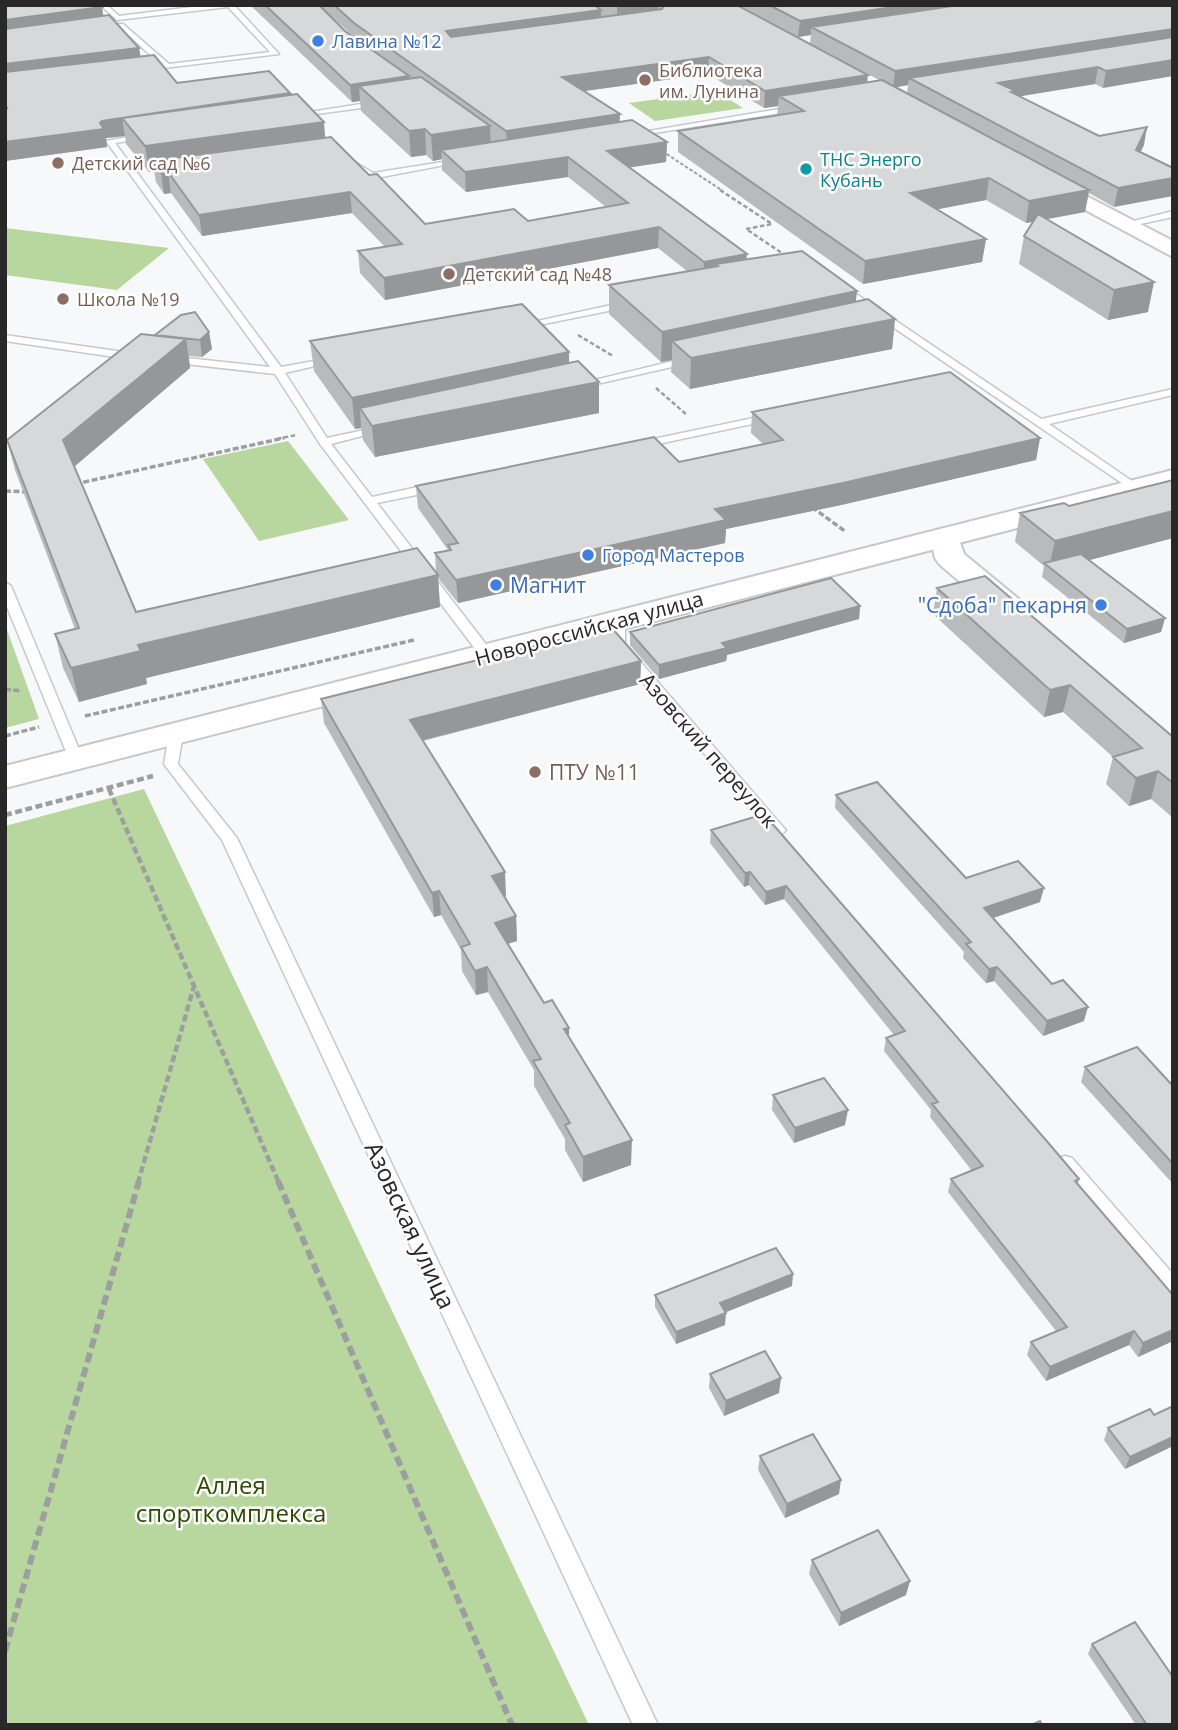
<svg xmlns="http://www.w3.org/2000/svg" width="1178" height="1730" font-family="'Open Sans',sans-serif">
<style>
.green{fill:#b8d79e}
.lines{fill:none;stroke-linecap:round;stroke-linejoin:round}
.lane-casing{stroke:#c7c8ca;stroke-width:3}
.secondary-casing{stroke:#c7c8ca;stroke-width:4}
.primary-casing{stroke:#c7c8ca;stroke-width:4}
.path-far4{stroke:#9d9e9f;stroke-width:2;stroke-dasharray:3.5 2;stroke-linecap:butt}
.path-far3{stroke:#9d9e9f;stroke-width:2.5;stroke-dasharray:4.5 2.5;stroke-linecap:butt}
.path-far2{stroke:#9d9e9f;stroke-width:3.5;stroke-dasharray:6 2.5;stroke-linecap:butt}
.path-far1{stroke:#9d9e9f;stroke-width:4.5;stroke-dasharray:7 3.5;stroke-linecap:butt}
.path{stroke:#9d9e9f;stroke-width:6;stroke-dasharray:10 5;stroke-linecap:butt}
.lane{fill:#fff;fill-rule:evenodd}
.secondary{fill:#fff;fill-rule:evenodd}
.primary{fill:#fff;fill-rule:evenodd}
.wall{fill:#b9babb;fill-rule:evenodd}
.shaded-wall{fill:#969799}
.building{fill:#d7d8da;stroke:#969799;stroke-width:2}
.shop-dot{fill:#3f7fe0;stroke:#fff;stroke-width:2.5}
.education-dot{fill:#8d6e63;stroke:#fff;stroke-width:2.5}
.culture-dot{fill:#0f9aa8;stroke:#fff;stroke-width:2.5}
.labels{text-anchor:middle;dominant-baseline:central;stroke-width:5;stroke-linejoin:round;paint-order:stroke}
.far-shop-label{font-size:18px;fill:#366cbe;stroke:#fff;text-anchor:start}
.far-education-label{font-size:18px;fill:#785e54;stroke:#fff;text-anchor:start}
.far-culture-label{font-size:18px;fill:#0d838f;stroke:#fff;text-anchor:start}
.shop-label{font-size:21px;fill:#366cbe;stroke:#fff;text-anchor:start}
.street-label{font-size:21px;fill:#282829;stroke:#fff}
.education-label{font-size:21px;fill:#785e54;stroke:#fff;text-anchor:start}
.near-street-label{font-size:24px;fill:#282829;stroke:#fff}
.near-park-label{font-size:24px;fill:#2c4a00;stroke:#fff}
</style>
<rect width="100%" height="100%" fill="#f7f8fa"/>
<!-- green -->
<path class="green" d="M716,91L743,108L655,121L629,103Z
M5,228L169,248L117,290L5,275Z
M288,441L349,520L259,541L203,459Z
M5,624L39,719L5,728Z
M144,789L589,1725H5V826Z"/>
<g class="lines">
<!-- lane casing -->
<g class="lane-casing">
<path id="lane" d="M100,5H107L119,16L208,5H234L279,54L164,68L119,26V24H123L169,64L270,52L228,7L117,20Z
M380,101L383,105L295,117L291,115Z
M797,106L800,110L629,137L625,135Z
M144,134L147,138L115,143L281,367L331,358L336,361L285,373L327,438L383,426L389,429L331,444L372,497L436,483L442,487L436,491L377,503L492,652L494,655L492,658H482L320,444L275,374L168,362L163,359L168,356L270,367L106,141Z
M350,159L373,173L462,159L466,161L371,179L347,163L346,161Z
M1173,211V217L1126,227L1122,224Z
M837,285H843L1041,419L1173,389V395L1049,424L1142,488L1136,492L1132,490L837,289Z
M630,301L633,302V306L519,329L514,326Z
M5,335L124,352L129,355L114,366L109,363L115,357L5,341Z
M690,357L695,360L694,362L579,388L574,385Z
M772,414L778,417L776,419L639,448L633,445L639,442Z
M5,582L11,586L83,759L81,762L76,763L69,759L5,602Z
M618,616L625,620V644L783,827L786,830L783,833H773L613,648L611,620Z
M176,730L183,734L178,764L237,838L658,1725H633L222,840L164,764L169,734Z
M1065,1156L1072,1158L1173,1274V1296L1166,1294L1058,1168L1056,1163L1058,1158Z"/>
</g>
<!-- secondary casing -->
<g class="secondary-casing">
<path id="secondary" d="M1042,173L1173,241V257L1035,183L1032,179L1035,175Z
M945,528L956,531L964,554L1026,605L1031,612L1026,619L1015,622L1004,619L939,564L935,558L930,537L934,531Z"/>
</g>
<!-- primary casing -->
<g class="primary-casing">
<path id="primary" d="M1173,470V488L5,788V766Z"/>
</g>
<!-- path-far4 -->
<path class="path-far4" d="M662,151L723,191"/>
<!-- path-far3 -->
<path class="path-far3" d="M720,190L772,224L746,229L788,257
M578,335L613,356
M656,388L687,415
M277,439L296,435"/>
<!-- path-far2 -->
<path class="path-far2" d="M75,484L284,438
M5,491L29,492
M812,507L846,532
M5,689L22,691
M85,716L414,640
M5,736L39,727"/>
<!-- path-far1 -->
<path class="path-far1" d="M109,789L279,1183
M5,815L153,776
M138,1183L194,986"/>
<!-- path -->
<path class="path" d="M278,1181L512,1725
M5,1651L139,1181"/>
<!-- lane -->
<use href="#lane" class="lane"/>
<!-- secondary -->
<use href="#secondary" class="secondary"/>
<!-- primary -->
<use href="#primary" class="primary"/>
</g>
<!-- wall -->
<path class="wall" d="M5,5L102,7L103,16L139,48L140,57L177,83L290,93V95L325,138L425,224L528,221L606,207L568,177L466,192L442,170V159L433,161L426,155L411,157L361,111L360,101L352,102L250,5H737L867,82L879,80L810,43L811,35L798,37L739,5H1173L1103,88L1095,84L1019,96L1099,136L1144,145L1114,207L1089,193L1085,212L1047,219L1148,312L1108,320L1019,264L1024,236L1033,222L1026,223L986,200L937,209L986,239L982,262L863,284L678,152V131L777,115L778,106L764,108L708,74L584,91L620,114L619,122L667,142L666,162L630,167L746,259L856,302L895,319L892,349L690,389L671,372L672,360L661,362L609,314V285L687,271L658,248L385,300L360,273L358,251L385,247L352,213L202,236L171,193L164,194L156,182L154,171L149,172L126,144L125,136L106,138L107,147L5,161ZM331,16L353,36L345,31ZM908,85L907,93L896,87Z
M209,332L212,349L202,357L189,356L190,368L74,467L136,612L436,573L435,553L448,550L418,508L416,486L679,462L763,444L751,433L752,412L1040,438L1036,460L841,505L726,529L725,543L458,603L438,578L440,607L146,678L147,684L79,702L63,668L55,634L75,629L15,470L7,440L155,335Z
M310,341L569,363L599,382V413L375,457L363,440L361,428L355,429L314,371Z
M1173,480V538L1089,560L1165,618L1161,632L1124,643L1042,577L1044,566L1015,542L1020,513L1069,506Z
M937,588L1173,737V818L1151,799L1129,806L1106,784L1113,757L1063,712L1044,717L933,614Z
M860,606L859,619L727,655L726,661L659,679L630,645V632Z
M641,661L640,684L423,741L506,896L504,897L516,916L517,941L508,944L544,1003L569,1038L631,1165L583,1182L565,1150V1139L534,1086V1070L488,992L476,995L462,971L461,950L441,915L434,917L324,723L321,699Z
M836,795L966,878L1040,902L993,918L1084,1021L1043,1036L994,981L986,983L963,958L964,952L835,808Z
M764,814L1079,1179L1078,1184L1173,1295V1341L1138,1357L1129,1345L1046,1381L1027,1355L1031,1342L1056,1331L948,1192L951,1179L972,1171L930,1117L931,1110L884,1051L886,1038L894,1035L784,899L765,905L749,885L744,887L710,843L711,830Z
M1085,1067L1173,1086V1184L1081,1082Z
M773,1095L845,1125L794,1143L772,1110Z
M792,1286L725,1312V1325L676,1344L655,1307V1295Z
M710,1374L779,1393L724,1416L709,1388Z
M1173,1406V1446L1125,1469L1104,1440L1108,1428L1154,1415Z
M760,1456L839,1494L785,1518L758,1470Z
M812,1560L906,1595L839,1626L809,1574Z
M1092,1644L1173,1725H1136L1088,1654Z"/>
<!-- shaded-wall -->
<path class="shaded-wall" d="M628,5H658V17L617,22V7Z
M906,5H1007L811,27V35L798,37L800,21Z
M102,7L104,23L5,36V20Z
M601,10V25L447,48L446,31Z
M1173,29V44L909,78L908,85L893,88L895,71Z
M139,48L142,65L5,81V64Z
M709,57L708,74L563,94L562,77Z
M1173,60V76L1103,88L1106,71Z
M1098,67L1095,84L1016,97L998,83Z
M868,75L866,92L779,96L778,106L764,108L765,91Z
M409,76L410,93L359,86L360,101L352,102L350,85Z
M290,93L292,111L122,118L125,136L106,138L107,147L5,161V142L100,123L102,121Z
M620,114L619,131L507,149L506,131Z
M324,122L326,148L152,161L154,171L149,172L145,146Z
M490,126L491,151L441,150L442,159L433,161L431,135Z
M1147,127L1144,145L1132,168L1136,150Z
M425,129L426,155L411,157L409,131Z
M667,142L666,162L607,171V151Z
M568,157V177L466,192L465,172Z
M168,172L171,193L164,194L161,173Z
M989,178L986,200L908,215L910,193Z
M1173,178V196L1114,207L1118,188Z
M1089,190L1085,212L1026,223L1029,201Z
M350,192L352,213L202,236L199,215Z
M659,227L658,248L385,300L384,278Z
M986,239L982,262L863,284L865,261Z
M747,254L745,276L716,264L715,282L703,284L704,262Z
M1154,282L1148,312L1108,320L1114,290Z
M857,291L854,320L672,341V360L661,362L662,332Z
M895,319L892,349L690,389L691,358Z
M209,332L212,349L202,357L200,340Z
M186,339L190,368L69,471L63,440Z
M569,352V382L360,408L361,428L355,429L352,398Z
M599,382V413L375,457L372,426Z
M1040,438L1036,460L841,505L726,529L725,543L458,603L456,580L715,509Z
M1173,511V538L1052,570L1049,567L1055,541Z
M438,575L440,607L146,678L147,684L79,702L71,668L138,645Z
M860,606L859,619L727,655L726,661L659,679V665L722,643Z
M1165,618L1161,632L1124,643L1127,629Z
M641,661L640,684L412,743L410,720Z
M1070,685L1063,712L1044,717L1050,690Z
M1158,771L1151,799L1129,806L1136,778Z
M505,872L506,896L493,900L492,876Z
M750,872L749,885L744,887L745,873Z
M786,886L784,899L765,905L766,892Z
M1044,888L1040,902L981,922L984,908Z
M439,891L441,915L434,917L432,893Z
M516,916L517,941L496,947L495,923Z
M487,967L488,992L476,995L475,971Z
M997,967L994,981L986,983L989,969Z
M1088,1007L1084,1021L1043,1036L1047,1021Z
M569,1028V1052L564,1029Z
M848,1110L845,1125L794,1143L795,1128Z
M632,1140L631,1165L583,1182V1157Z
M793,1274L792,1286L719,1315L720,1303Z
M726,1313L725,1325L676,1344V1332Z
M1173,1330V1341L1138,1357L1143,1343Z
M1134,1331L1129,1345L1046,1381L1050,1367Z
M781,1378L779,1393L724,1416L726,1401Z
M1173,1437V1446L1125,1469L1130,1457Z
M841,1480L839,1494L785,1518L787,1504Z
M910,1581L906,1595L839,1626L841,1613Z"/>
<!-- building -->
<path class="building" d="M5,5H100L102,7L5,20Z
M265,5H319L345,31L409,76L350,85Z
M334,5H594L601,10L446,31L451,37L662,9L664,6L663,5H737L868,75L765,91L709,57L562,77L620,114L506,131L354,23Z
M769,5H906L800,21Z
M959,5H1173V29L895,71L811,27Z
M109,15L139,48L5,64V29Z
M1173,37V60L1106,71L1098,67L998,83L1016,91L1011,92L1099,136L1147,127L1136,150L1173,168V178L1118,188L909,78Z
M154,55L177,83L269,71L290,93L102,121L100,123L104,129L5,142V108H7L5,104V72Z
M421,77L490,126L431,135L425,129L409,131L359,86Z
M882,80L1089,190L1029,201L989,178L910,193L986,239L865,261L678,131L804,111L779,96Z
M297,94L324,122L145,146L122,118Z
M632,120L667,142L607,151L747,254L704,262L659,227L384,278L358,251L402,244L350,192L199,215L168,172L161,173L152,161L331,137L369,175L377,174L425,224L514,209L528,221L628,203L568,157L465,172L441,150Z
M1038,214L1154,282L1114,290L1024,236Z
M802,251L857,291L662,332L609,285L718,266L716,264Z
M868,299L895,319L691,358L672,341Z
M522,304L569,352L352,398L310,341Z
M195,312L209,332L200,340L155,335L181,315Z
M141,334L186,339L63,440L136,612L417,548L438,575L138,645L141,651L71,668L55,634L79,628L7,440Z
M578,361L599,382L372,426L360,408Z
M950,372L1040,438L843,483L715,509L726,520L456,580L435,553L451,550L448,545L458,543L416,486L654,437L679,462L783,440L752,412Z
M1173,480V511L1055,541L1020,513L1064,503L1069,506Z
M1081,554L1165,618L1127,629L1044,563Z
M985,576L1173,737V783L1158,771L1136,778L1113,757L1142,748L1070,685L1050,690L937,588Z
M831,578L860,606L722,643L727,648L659,665L630,632Z
M611,627L641,661L410,720L505,872L492,876L516,916L495,923L544,1003L552,1000L569,1028L564,1029L632,1140L583,1157L565,1125L570,1123L533,1061L541,1059L487,967L475,971L461,947L470,944L439,891L432,893L321,699Z
M877,782L966,878L1018,861L1044,888L984,908L1052,984L1063,980L1088,1007L1047,1021L997,967L989,969L966,944L971,942L836,795Z
M764,814L1051,1146L1079,1179L1075,1181L1173,1295V1330L1143,1343L1134,1331L1050,1367L1031,1342L1067,1327L951,1179L983,1166L932,1104L938,1102L886,1038L905,1031L786,886L766,892L750,872L745,873L711,830Z
M1137,1047L1173,1086V1164L1085,1067Z
M824,1078L848,1110L795,1128L773,1095Z
M776,1248L793,1274L720,1303L726,1313L676,1332L655,1295Z
M765,1351L781,1378L726,1401L710,1374Z
M1173,1406V1437L1130,1457L1108,1428L1150,1409L1154,1415Z
M813,1434L841,1480L787,1504L760,1456Z
M878,1530L910,1581L841,1613L812,1560Z
M1135,1622L1173,1677V1725H1147L1092,1644Z
M1040,1721L1042,1725H1031Z"/>
<!-- markers -->
<g class="shop-dot">
<circle cx="318" cy="41" r="7"/>
<circle cx="588" cy="555" r="7"/>
<circle cx="496" cy="585" r="7"/>
<circle cx="1101" cy="605" r="7"/>
</g>
<g class="education-dot">
<circle cx="645" cy="80" r="7"/>
<circle cx="58" cy="163" r="7"/>
<circle cx="449" cy="274" r="7"/>
<circle cx="63" cy="299" r="7"/>
<circle cx="535" cy="772" r="7"/>
</g>
<circle class="culture-dot" cx="806" cy="169" r="7"/>
<g class="labels">
<!-- far-shop labels -->
<g class="far-shop-label">
<text x="332" y="41">Лавина №12</text>
<text x="602" y="555">Город Мастеров</text>
</g>
<!-- far-education labels -->
<g class="far-education-label">
<text x="659" y="70">Библиотека<tspan x="659" dy="21">им. Лунина</tspan></text>
<text x="72" y="163">Детский сад №6</text>
<text x="463" y="274">Детский сад №48</text>
<text x="77" y="299">Школа №19</text>
</g>
<!-- far-culture labels -->
<g class="far-culture-label">
<text x="820" y="159">ТНС Энерго<tspan x="820" dy="21">Кубань</tspan></text>
</g>
<!-- shop labels -->
<g class="shop-label">
<text x="510" y="585">Магнит</text>
<text x="1087" y="605" text-anchor="end">"Сдоба" пекарня</text>
</g>
<!-- street labels -->
<g class="street-label">
<text transform="translate(589 628) rotate(-15)">Новороссийская улица</text>
<text transform="translate(709 750) rotate(49)">Азовский переулок</text>
</g>
<!-- education labels -->
<g class="education-label">
<text x="549" y="772">ПТУ №11</text>
</g>
<!-- near-street labels -->
<g class="near-street-label">
<text transform="translate(411 1225) rotate(65)">Азовская улица</text>
</g>
<!-- near-park labels -->
<g class="near-park-label">
<text x="231" y="1484">Аллея<tspan x="231" dy="28">спорткомплекса</tspan></text>
</g>
</g>
<!-- border -->
<rect width="1178" height="1730" fill="none" stroke="#282829" stroke-width="14"/>
</svg>
